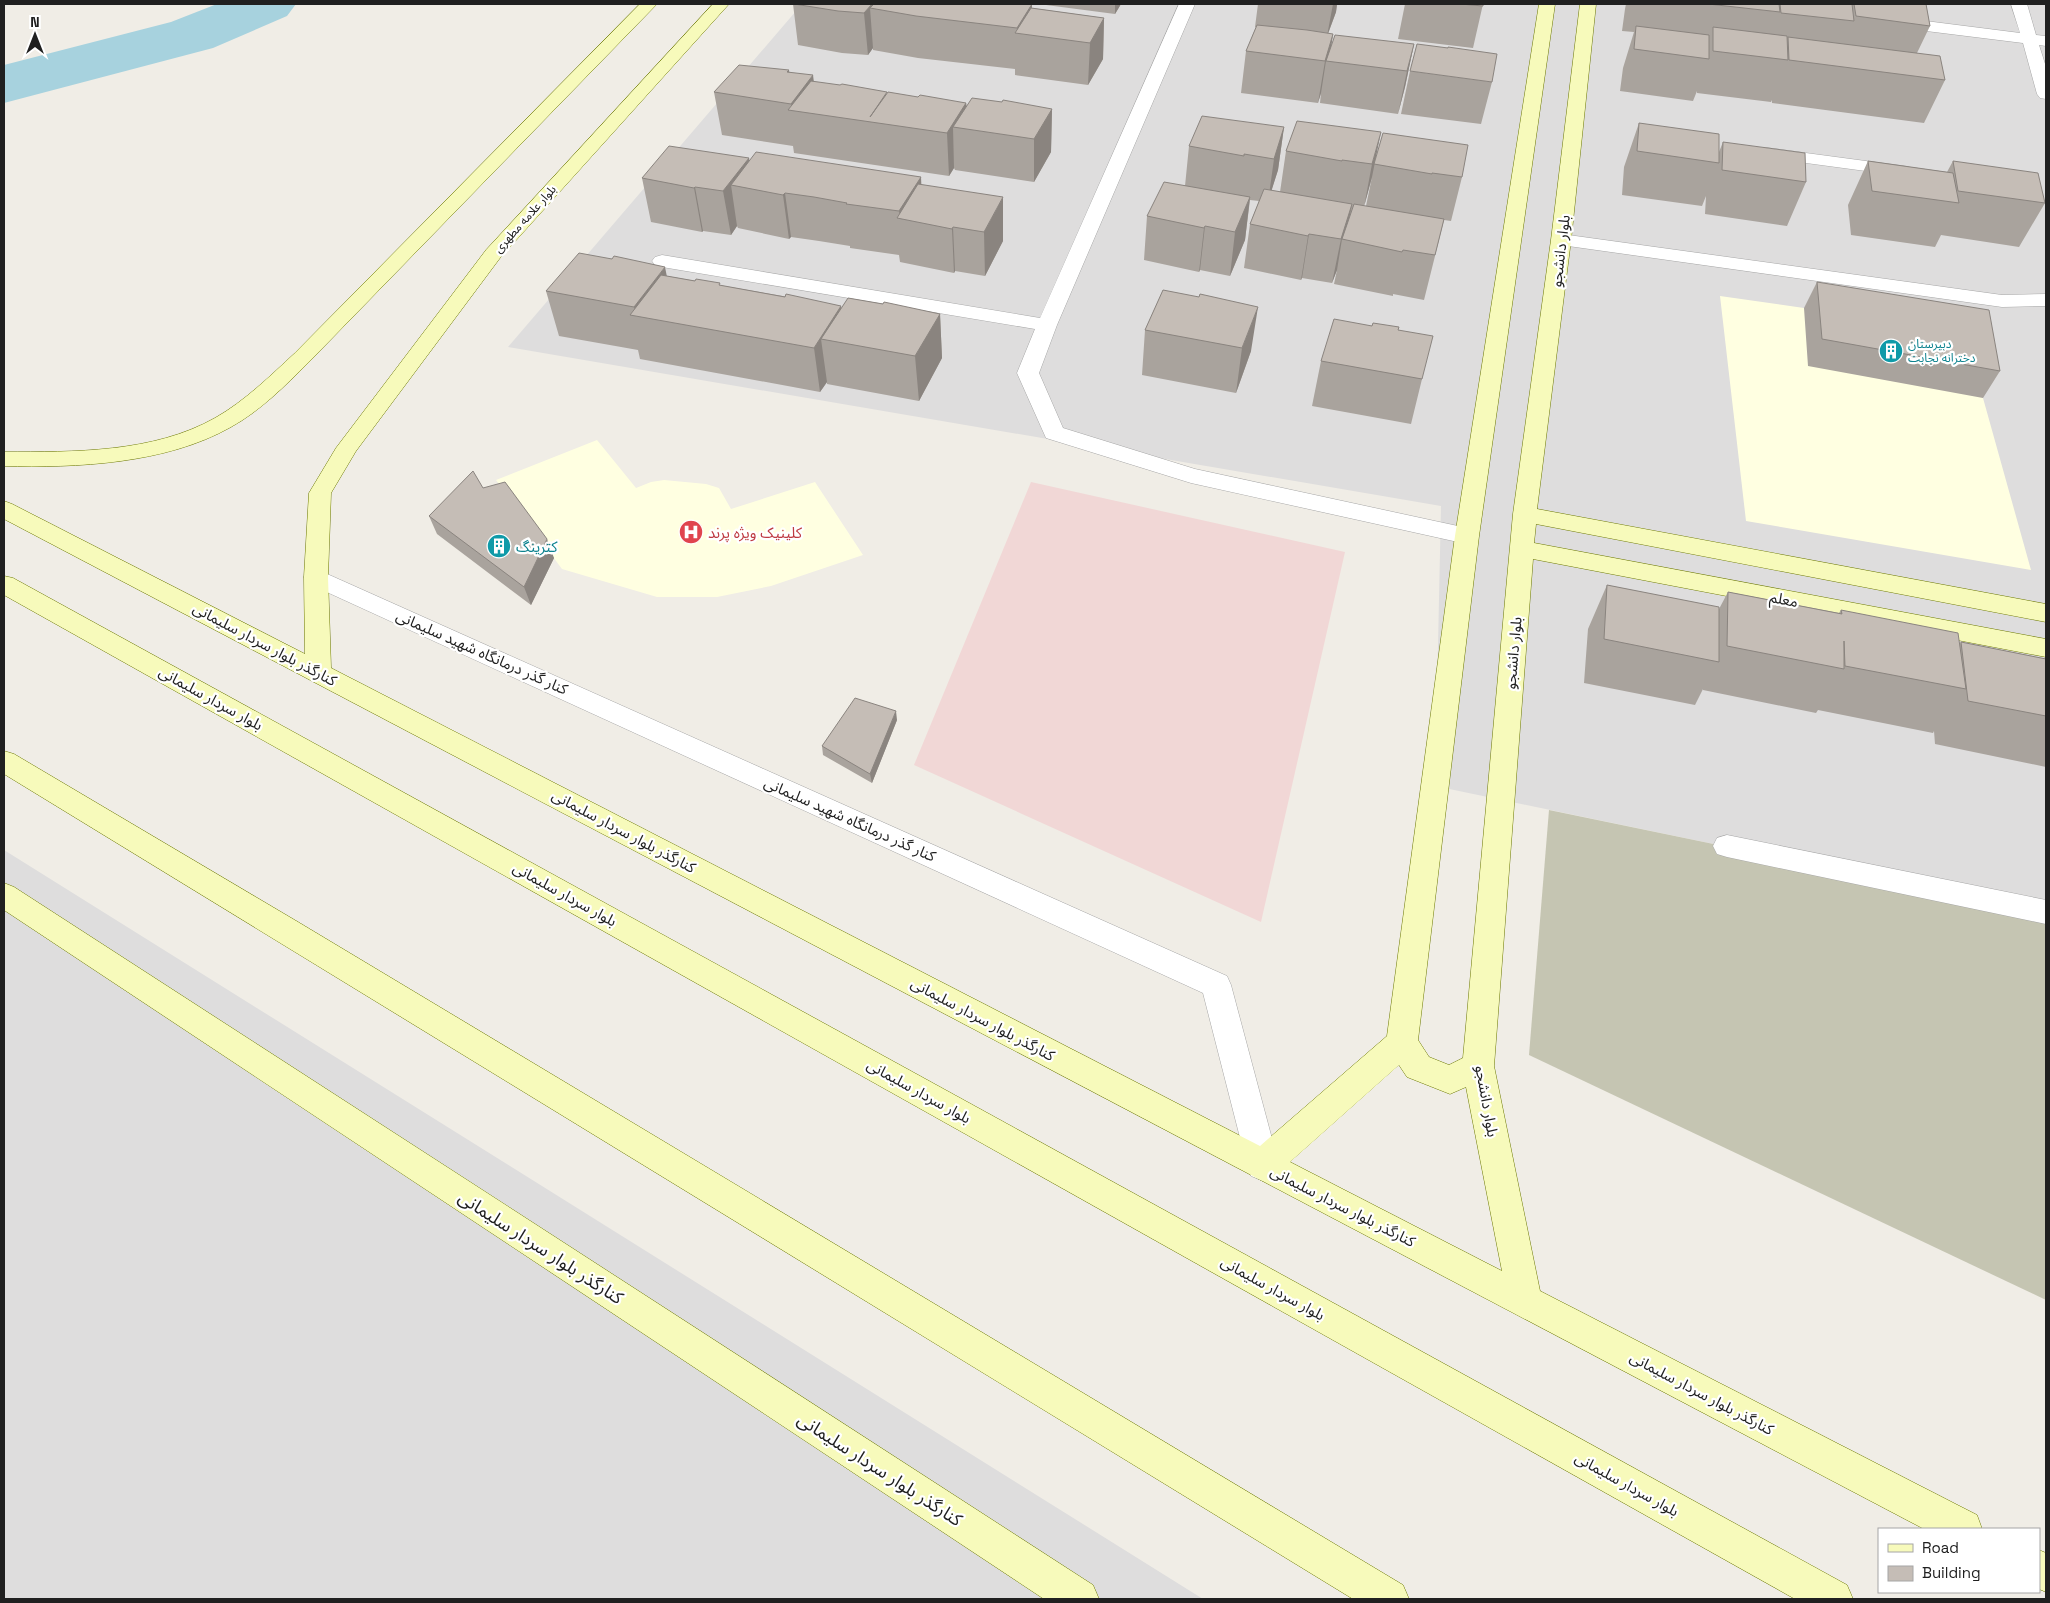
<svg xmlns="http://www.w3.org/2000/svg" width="2050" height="1603" font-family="'Space Grotesk','Noto Sans Arabic',sans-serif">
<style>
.residential{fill:#dedddd}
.commercial{fill:#f1d7d6}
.education{fill:#ffffe1}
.construction{fill:#c5c5b2}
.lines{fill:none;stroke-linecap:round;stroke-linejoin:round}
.river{fill:#a7d2de;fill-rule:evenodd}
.lane-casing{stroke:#a7a7a7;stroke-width:1}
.street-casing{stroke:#a7a7a7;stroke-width:1}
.secondary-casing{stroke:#6d7905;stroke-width:1}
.lane{fill:#fff;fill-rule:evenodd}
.street{fill:#fff;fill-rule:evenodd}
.secondary{fill:#f7fabb;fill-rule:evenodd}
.wall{fill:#a9a39d;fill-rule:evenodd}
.shaded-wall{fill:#8a847f}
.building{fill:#c5bdb6;stroke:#8a847f}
.labels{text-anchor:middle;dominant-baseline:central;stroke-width:4.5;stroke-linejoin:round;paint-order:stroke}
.far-street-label{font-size:12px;fill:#202020;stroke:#fff}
.far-culture-label{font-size:12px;fill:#0d838f;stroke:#fff;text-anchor:start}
.street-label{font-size:15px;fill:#202020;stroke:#fff}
.health-label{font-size:15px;fill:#be3a42;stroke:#fff;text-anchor:start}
.culture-label{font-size:15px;fill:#0d838f;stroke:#fff;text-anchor:start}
.near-street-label{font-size:18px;fill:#202020;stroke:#fff}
</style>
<rect width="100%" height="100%" fill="#f0ede6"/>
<!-- residential -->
<path class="residential" d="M802,4H2046V913L1435,786L1441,506L508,347Z
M4,850L1203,1599H4Z"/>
<!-- commercial -->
<path class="commercial" d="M1031,482L1345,552L1261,922L914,765Z"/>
<!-- education -->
<path class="education" d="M1720,296L1804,308L1983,398L2031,570L1746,521Z
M597,440L636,488L651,482L664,480L706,484L719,488L731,509L815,482L863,555L771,586L717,597H657L562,569L496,480Z"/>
<!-- construction -->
<path class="construction" d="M1549,810L2046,913V1300L1529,1055Z"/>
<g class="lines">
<!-- river -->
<path class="river" d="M217,4H296L287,16L213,48L4,103V65L171,22Z"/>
<!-- lane casing -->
<g class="lane-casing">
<path id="lane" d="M316,569L1227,976L1231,985L1279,1165L1275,1176L1263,1181L1251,1176L1247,1165L1203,993L307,583L304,577L307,571Z"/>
</g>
<!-- street casing -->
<g class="street-casing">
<path id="street" d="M1179,4H1195L1057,325L1039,373L1063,428L1195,469L1467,528L1475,530L1479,536L1475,542L1467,544L1191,483L1046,438L1017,373L1035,329L662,267L655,265L652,261L655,257L662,255L1040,318Z
M2011,4H2027L2036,35L2046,36V46L2039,45L2046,67V99L2040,98L2037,94L2023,43L1894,27L1888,25L1886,22L1888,19L1894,17L2020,33Z
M1768,148L1903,166L1909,167L1912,171L1909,175L1903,176L1762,157L1759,153L1762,149Z
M1561,234L2002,295L2046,294V306L2002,307L1554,244L1551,240L1554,236Z
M1727,835L2046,900V924L1727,857L1717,854L1713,846L1717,838Z"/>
</g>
<!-- secondary casing -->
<g class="secondary-casing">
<path id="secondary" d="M640,4H657L309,362C285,386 260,411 231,427C166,464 76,468 4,466V452C74,452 153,453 215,418C245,401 270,376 295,353Z
M713,4H729L500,258L356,451L331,493L328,577L331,668L1260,1146L1387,1036L1455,536L1539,4H1555L1479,536L1418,1040L1429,1057L1449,1065L1463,1058L1513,514L1551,240L1580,4H1596L1571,240L1537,509L2046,604V622L1536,524L1534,543L2046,639V657L1533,559L1494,1066L1540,1291L1977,1515L1982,1529H1924L4,519V501L12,504L305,654L304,577L309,493L336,448L486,250ZM1399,1065L1407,1077L1450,1094L1466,1087L1502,1271L1290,1162Z
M4,576L13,578L1847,1585L1853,1599H1795L4,595Z
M4,751L14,754L298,922L1403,1585L1409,1599H1353L4,774Z
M4,883L14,887L1093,1585L1099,1599H1044L4,910Z
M2039,1550L2046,1553V1592L2039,1589Z"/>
</g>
<!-- lane -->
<use href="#lane" class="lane"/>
<!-- street -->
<use href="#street" class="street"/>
<!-- secondary -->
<use href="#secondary" class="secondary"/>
</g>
<!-- wall -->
<path class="wall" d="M793,4H1032V8L1104,18L1103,59L1088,85L1015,75V69L918,58L873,50V48L868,55L842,53L798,45Z
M1046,4H1121L1115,14L1046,5Z
M1258,4H1337L1336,12L1328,34H1333L1331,47L1414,44L1405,87L1398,114L1320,103L1321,93L1318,103L1241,93L1246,51L1256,27H1255Z
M1405,4H1483L1473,48L1398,39Z
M1626,4H1926L1930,26L1917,53L1945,80L1924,123L1772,103V100L1771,102L1697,93V91L1693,101L1620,91L1623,68L1634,32L1622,31L1625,9Z
M1410,71L1492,82L1481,124L1401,114Z
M789,72L814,82L887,94L966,103L967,106L1052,109L1051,152L1034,182L955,170L954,168L949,176L794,153L793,146L722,135L714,92Z
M1639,123L1719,152L1723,142L1806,182L1787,226L1705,214L1706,196L1702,206L1622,195L1624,167Z
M1284,127L1278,170L1271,191L1280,192L1286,151L1375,162L1462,177L1451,221L1444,220L1424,300L1393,294V296L1334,284L1337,270L1332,283L1302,278L1301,280L1244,268L1250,224L1259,201L1250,200L1245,240L1230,276L1200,270L1199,272L1144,260L1147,216L1185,186L1189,146ZM1372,177L1366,206H1364Z
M749,160L921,177V184L1003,241L985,276L955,271L954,273L900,262L899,255L850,248V246L819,241L791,237L789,239L738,228L737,226L731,235L703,231L702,232L651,222L642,178Z
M1868,161L1947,172L1953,161L2045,203L2019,247L1941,235L1935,247L1851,235L1848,205Z
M667,276L841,306V308L940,314L942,358L919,401L827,384V382L820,392L640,359L638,350L559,336L546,291Z
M1817,282L2000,371L1983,398L1808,366L1804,308Z
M1163,290L1251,351L1236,393L1142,375L1145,330Z
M1399,330L1422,379L1411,424L1312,406L1321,361Z
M483,488L554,558L531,605L437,534L429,516Z
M1607,585L1719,609L1728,592L1839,613L1841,610L1959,645L1961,642L2046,659V767L1935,744L1934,731L1933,733L1818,710L1816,713L1703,690V689L1695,705L1584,683L1588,629Z
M897,720L872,783L823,755L822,746Z"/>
<!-- shaded-wall -->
<path class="shaded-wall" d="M872,4H884L870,8L873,48L868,55L864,13Z
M1032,4V35L1017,33V28Z
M1115,4H1121L1115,14Z
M1333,4H1337L1336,12L1327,36Z
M1104,18L1103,59L1088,85L1090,43Z
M1333,34L1329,61H1326L1321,93L1318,103L1325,61Z
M1414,44L1405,87L1398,114L1407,71Z
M789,70L793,101L813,75L818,114L792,110L787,72Z
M966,103L967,129L953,127L954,168L949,176L947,133Z
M1052,109L1051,152L1034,182V139Z
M1284,127L1278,170L1268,202L1274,159Z
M1381,132L1372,177L1364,207L1372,164Z
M749,158L754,189L731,185L737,226L731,235L723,191Z
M921,177L923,220L900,219L899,211Z
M695,187L703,231L702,232L694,188Z
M785,193L791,237L789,239L783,195Z
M1003,197V241L985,276L984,232Z
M1250,197L1245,240L1230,276L1235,232Z
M1352,204L1345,240L1342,239L1337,270L1332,283L1341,239Z
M1205,226L1200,270L1199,272L1204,228Z
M953,227L955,271L954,273L952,229Z
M1309,234L1302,278L1301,280L1308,236Z
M665,267L674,312L636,316L634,307Z
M841,306L845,343L821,339L827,382L820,392L814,348Z
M1258,307L1251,351L1236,393L1242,348Z
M940,314L942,358L919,401L915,356Z
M547,539L554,558L531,605L524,587Z
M896,711L897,720L872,783L870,774Z"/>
<!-- building -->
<path class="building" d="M794,4H872L864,13L838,11Z
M874,4H1032L1017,28L916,16L870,8Z
M1460,4H1483V6Z
M1708,4H1779L1780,12Z
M1780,4H1852L1854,21L1781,13Z
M1854,4H1926L1930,26L1856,16Z
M1031,8L1104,18L1090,43L1015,33Z
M1257,25L1307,30L1333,34L1325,61L1246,51Z
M1636,26L1709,35V59L1634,49Z
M1713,27L1787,36L1788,60L1713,51Z
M1335,35L1414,44L1407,71L1326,61Z
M1788,37L1940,56L1945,80L1789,60Z
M1417,44L1448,48V47L1497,54L1492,82L1410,71Z
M739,65L789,70L787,72L813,75L791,104L714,92Z
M811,81L840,85L842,84L887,92L870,117L888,92L918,97L920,95L966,103L947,133L788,110Z
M972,98L1002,102L1003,100L1052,109L1034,139L953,127Z
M1202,116L1284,127L1274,159L1244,154V156L1189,146Z
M1297,121L1381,132L1372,164L1342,160V161L1286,151Z
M1639,123L1719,134V163L1637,151Z
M1383,133L1468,145L1462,177L1432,173V174L1374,164Z
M1723,142L1805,153L1806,182L1722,170Z
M669,146L749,158L723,191L695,187L694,188L642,178Z
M756,152L921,177L899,211L846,204L847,203L814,197L785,193L783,195L731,185Z
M1868,161L1953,173L1959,203L1872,191Z
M1953,161L2038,173L2045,203L1958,191Z
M1164,182L1250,197L1235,232L1205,226L1204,228L1147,216Z
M918,184L1003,197L984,232L953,227L952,229L897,218Z
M1264,189L1352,204L1341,239L1309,234L1308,236L1250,224Z
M1354,204L1444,219L1435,255L1403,250L1402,252L1342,239Z
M579,253L612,259L614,256L665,267L634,307L546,291Z
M661,275L695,281L696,279L720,283L719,285L785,297L786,294L841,306L814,348L630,315Z
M1817,282L1989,310L2000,371L1822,339Z
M1163,290L1199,297L1200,294L1258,307L1242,348L1145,330Z
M848,298L883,304L884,302L940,314L915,356L821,339Z
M1334,319L1372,326L1373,323L1399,327L1398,330L1433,336L1422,379L1321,361Z
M473,471L483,488L505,482L547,539L524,587L429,516Z
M1607,585L1719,607V662L1604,639Z
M1728,592L1842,614L1841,610L1958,633L1966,689L1845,666L1844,641V669L1727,646Z
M1961,642L2046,659V716L1968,701Z
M855,698L896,711L870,774L822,746Z"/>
<!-- icons -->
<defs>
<g id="building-disc" transform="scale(1.25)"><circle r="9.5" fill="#0f9aa8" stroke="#fff"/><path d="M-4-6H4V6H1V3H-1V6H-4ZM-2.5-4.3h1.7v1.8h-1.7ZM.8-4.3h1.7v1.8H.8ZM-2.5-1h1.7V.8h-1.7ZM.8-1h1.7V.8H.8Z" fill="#fff"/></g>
<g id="hospital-disc" transform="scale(1.25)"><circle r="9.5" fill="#e0444e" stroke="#fff"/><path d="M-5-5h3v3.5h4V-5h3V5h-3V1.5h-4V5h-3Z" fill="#fff"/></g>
</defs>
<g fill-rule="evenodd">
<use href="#building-disc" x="1891" y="351"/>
<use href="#hospital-disc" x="691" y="532"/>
<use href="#building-disc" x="499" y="546"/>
</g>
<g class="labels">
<!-- far-street labels -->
<g class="far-street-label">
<text transform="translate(525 219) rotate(-48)">بلوار علامه مطهری</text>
</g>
<!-- far-culture labels -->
<g class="far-culture-label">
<text x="1908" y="344">دبیرستان<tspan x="1908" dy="14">دخترانه نجابت</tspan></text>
</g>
<!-- street labels -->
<g class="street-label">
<text transform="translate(1560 251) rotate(-83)">بلوار دانشجو</text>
<text transform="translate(1784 599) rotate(11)">معلم</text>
<text transform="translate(265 644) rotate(28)">کنارگذر بلوار سردار سلیمانی</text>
<text transform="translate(482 652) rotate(24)">کنار گذر درمانگاه شهید سلیمانی</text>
<text transform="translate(1513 653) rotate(-85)">بلوار دانشجو</text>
<text transform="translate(211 698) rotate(29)">بلوار سردار سلیمانی</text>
<text transform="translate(850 819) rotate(24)">کنار گذر درمانگاه شهید سلیمانی</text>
<text transform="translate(624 831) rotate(28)">کنارگذر بلوار سردار سلیمانی</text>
<text transform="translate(565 894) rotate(29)">بلوار سردار سلیمانی</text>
<text transform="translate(983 1019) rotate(28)">کنارگذر بلوار سردار سلیمانی</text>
<text transform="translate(919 1091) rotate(29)">بلوار سردار سلیمانی</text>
<text transform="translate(1487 1101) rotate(80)">بلوار دانشجو</text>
<text transform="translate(1343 1206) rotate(27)">کنارگذر بلوار سردار سلیمانی</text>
<text transform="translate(1273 1288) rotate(29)">بلوار سردار سلیمانی</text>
<text transform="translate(1702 1393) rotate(28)">کنارگذر بلوار سردار سلیمانی</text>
<text transform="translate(1627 1484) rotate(29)">بلوار سردار سلیمانی</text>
</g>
<!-- health labels -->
<g class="health-label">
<text x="708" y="532">کلینیک ویژه پرند</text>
</g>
<!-- culture labels -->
<g class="culture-label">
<text x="516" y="546">کترینگ</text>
</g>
<!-- near-street labels -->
<g class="near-street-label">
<text transform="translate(541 1247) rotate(33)">کنارگذر بلوار سردار سلیمانی</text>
<text transform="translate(880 1469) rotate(33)">کنارگذر بلوار سردار سلیمانی</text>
</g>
</g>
<!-- border -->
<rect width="2050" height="1603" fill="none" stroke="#202020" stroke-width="10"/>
<!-- legend -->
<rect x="1878" y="1528" width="162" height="65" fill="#ffffff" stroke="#a6a6a6"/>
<rect x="1888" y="1544" width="25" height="8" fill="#f7fabb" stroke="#a6a6a6"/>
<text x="1922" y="1553" font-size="15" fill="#202020">Road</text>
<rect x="1888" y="1566" width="25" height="15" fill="#c5bdb6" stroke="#a6a6a6"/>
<text x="1922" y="1578" font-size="15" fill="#202020">Building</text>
<!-- north arrow -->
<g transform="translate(35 35)" stroke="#ffffff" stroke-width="4" paint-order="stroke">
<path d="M0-4L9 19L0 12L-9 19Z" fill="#202020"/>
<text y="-8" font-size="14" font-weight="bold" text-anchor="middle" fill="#202020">N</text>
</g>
</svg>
